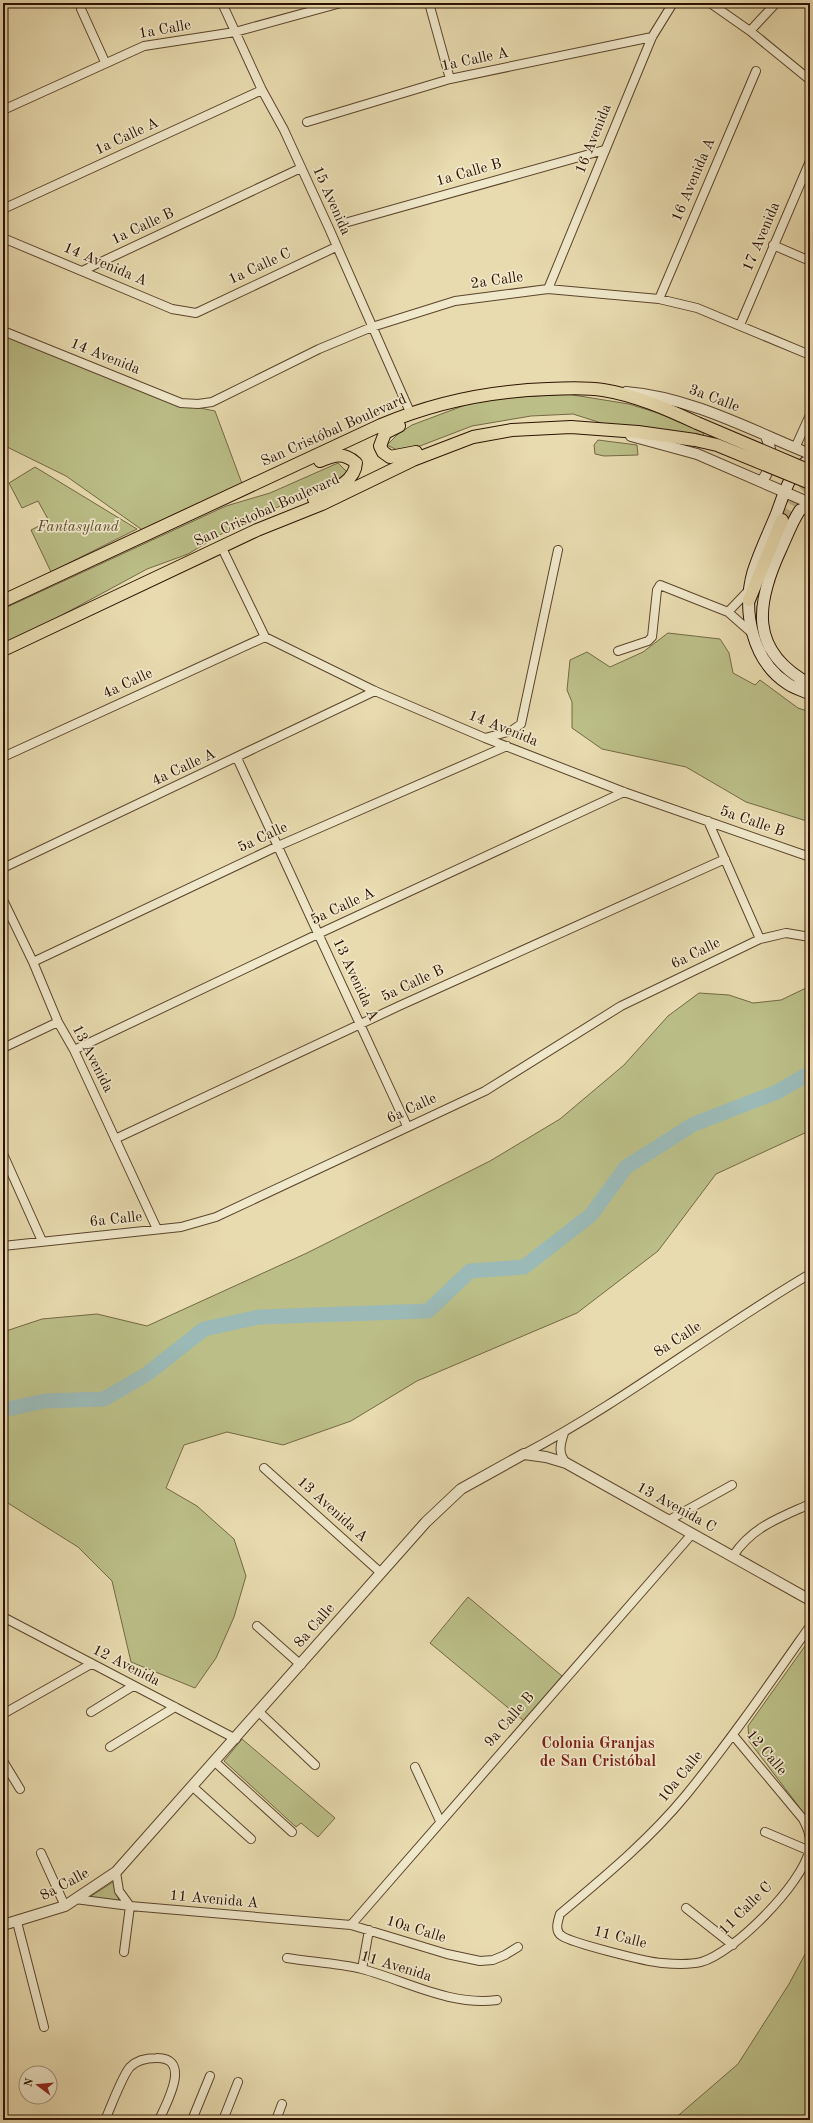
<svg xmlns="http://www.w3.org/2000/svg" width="813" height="2123" font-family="'Old Standard TT',serif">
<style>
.green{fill:#bbbe87;stroke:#746844}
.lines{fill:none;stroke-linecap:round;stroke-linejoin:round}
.stream{stroke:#6f766d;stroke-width:2.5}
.river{stroke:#9bb9b6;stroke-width:15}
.primary-tunnel{stroke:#c2b38c;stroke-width:12;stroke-dasharray:12 6;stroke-linecap:butt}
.minor-casing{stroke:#5b442c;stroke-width:10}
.tertiary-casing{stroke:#5b442c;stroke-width:12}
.secondary-casing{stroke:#2c1100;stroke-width:13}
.primary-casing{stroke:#2c1100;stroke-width:14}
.minor{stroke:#f0e8cb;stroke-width:8}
.tertiary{stroke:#f0e8cb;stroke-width:10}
.secondary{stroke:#f0e8cb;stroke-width:11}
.primary{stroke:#e8dbaf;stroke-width:12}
.primary-bridge-casing{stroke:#2c1100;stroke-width:14;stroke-linecap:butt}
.primary-bridge{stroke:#e8dbaf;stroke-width:12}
.labels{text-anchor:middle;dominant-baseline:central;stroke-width:3.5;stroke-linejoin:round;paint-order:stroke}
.street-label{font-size:15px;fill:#2c1100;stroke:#f0e8cb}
.park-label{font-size:15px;font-style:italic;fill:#5e4e2f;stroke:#f0e8cb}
.neighbourhood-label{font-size:16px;font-weight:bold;fill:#7a1f14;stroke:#f0e8cb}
</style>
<rect width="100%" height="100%" fill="#e8dbaf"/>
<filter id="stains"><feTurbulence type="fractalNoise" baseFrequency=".005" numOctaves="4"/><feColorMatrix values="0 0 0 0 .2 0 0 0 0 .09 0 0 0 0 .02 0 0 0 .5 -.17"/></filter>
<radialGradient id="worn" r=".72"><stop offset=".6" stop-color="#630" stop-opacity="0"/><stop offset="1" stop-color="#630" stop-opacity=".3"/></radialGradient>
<!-- green -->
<path class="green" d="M3,328L180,404L215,411L244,489L148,534L66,476L3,445Z
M567,394L629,404L661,414L704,433L703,436L617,428L573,414L531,416L472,426L407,451H399L387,445L398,434L412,425L468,404L501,398Z
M598,440L637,445L638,455L604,456L595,454L594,445Z
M338,463L347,472L343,477L337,482L238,524L188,554L147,569L3,647V609L226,506L270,493Z
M35,467L137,529L51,572L31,530L49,521L38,501L22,508L9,483Z
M668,633L720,639L729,653L733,673L755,685L760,680L798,708L810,712V822L746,802L686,767L602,749L572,728V702L567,690L570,660L587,652L610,667L643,652Z
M804,989L810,990V1133L807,1132L716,1174L658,1251L577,1313L417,1381L351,1421L283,1445L227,1432L184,1445L166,1488L197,1506L234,1539L246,1576L234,1617L216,1658L195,1688L131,1662L112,1581L78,1547L3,1500V1332L42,1319L97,1314L147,1326L307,1253L490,1161L560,1119L624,1065L668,1016L699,993L729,995L753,1003L781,1000Z
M468,1597L562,1676L524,1721L430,1643Z
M810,1639V1825L806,1816L749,1741L748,1726Z
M242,1739L335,1818L318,1837L301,1823L296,1827L224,1761Z
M113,1882L119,1901L88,1898Z
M810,1945V2120H673L738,2064L789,1984Z"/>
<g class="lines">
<!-- stream -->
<path class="stream" d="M810,2077L807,2089L810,2101"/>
<!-- river -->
<path class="river" d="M3,1410L45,1401L104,1399L147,1374L204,1329L259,1317L428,1311L470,1271L524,1267L591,1215L626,1167L694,1124L777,1092L810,1073"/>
<!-- primary-tunnel -->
<path class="primary-tunnel" d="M782,520L794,500L810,484"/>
<!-- minor casing -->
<g class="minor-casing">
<path id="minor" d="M81,3V9L105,62
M222,3L262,90L284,130L328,226L410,412
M429,3L450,79
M710,3L750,31L810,80
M750,31L776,3
M3,110L144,46L235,32L341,3
M307,122L450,79L652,37
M3,209L262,90
M341,224L604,150
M3,238L172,309L196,313L336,247
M773,245L810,261
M84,270L301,168
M548,289L652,37L673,3
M659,299L756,71
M740,325L810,161
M3,331L181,403L198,404L212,402L319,349L372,327L455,301L548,289L659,299L697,308L810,355
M795,448L810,415
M222,548L265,637L375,691L485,738L624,792L810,857
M728,612L750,589
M618,651L648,641L652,637L657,590L660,585L728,612L753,634
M485,738L511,731L521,724L558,550
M3,757L265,637
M237,758L407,1126
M708,821L760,939
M3,868L375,691
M3,900L33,962L58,1022L74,1050L157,1229
M33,962L278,846L507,746
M3,1048L58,1022
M74,1050L318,934L624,792
M115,1139L399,1006L725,859
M3,1154L42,1241
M3,1246L181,1227L216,1217L485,1091L621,1006L760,939L786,933L810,937
M564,1433C560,1445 558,1453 566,1463
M524,1454C623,1402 713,1331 810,1274
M264,1468L381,1573
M669,1520L732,1485
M733,1556C752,1527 779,1518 810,1504
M3,1617L236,1739
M257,1626L301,1665
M91,1712L133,1686
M259,1712L315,1765
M3,1714L91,1664
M733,1735L803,1819C808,1828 812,1840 809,1851C802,1884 734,1953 701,1962C689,1965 674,1964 662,1963C647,1962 572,1943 562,1936C554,1931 558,1921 560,1914C604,1877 649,1840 686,1795C730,1741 770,1683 810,1626
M110,1747L175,1707
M3,1761L20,1789
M215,1762L292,1832
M415,1767L440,1821
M193,1787L251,1839
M765,1832L810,1851
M41,1853L65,1906
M116,1872L119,1891L130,1906L124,1952
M75,1899L130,1906L351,1925L447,1954L480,1961L493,1960L505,1955L518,1947
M686,1908L733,1945
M17,1922L44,2027
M351,1925L692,1534
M287,1958C311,1962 338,1963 362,1969C407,1981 449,2006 497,2000
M362,1969L369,1930
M105,2120C111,2107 122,2076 130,2067C137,2060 147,2058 156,2058C193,2057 166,2104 159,2120
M192,2120L210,2076
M223,2120L238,2082
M276,2120L282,2104"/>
</g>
<!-- tertiary casing -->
<g class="tertiary-casing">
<path id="tertiary" d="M626,392C690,397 751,430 810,454
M631,436L697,454L810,503
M762,481C773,466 773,453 766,436
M3,1925L65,1906L116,1872L426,1522L461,1489L524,1454L546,1457L566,1463L810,1600"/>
</g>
<!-- secondary casing -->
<g class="secondary-casing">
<path id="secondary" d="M810,460C790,468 783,497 776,515C768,534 759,553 753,572C742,611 752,661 788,684C794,688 803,691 810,694
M810,506L800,510C792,522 787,536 781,549C756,603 748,651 810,684"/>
</g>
<!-- primary casing -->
<g class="primary-casing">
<path id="primary" d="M399,426L385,433L380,446L383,452L390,457L416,452
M314,499C330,491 355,483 356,463C343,452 335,455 320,461
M749,600L782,520
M3,601L381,425C435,402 490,391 548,389C566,388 585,387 603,390C635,395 667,409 697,423
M3,650L257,530L322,504L413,460L473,437L512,430L571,427L638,432L695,440"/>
</g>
<!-- minor -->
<use href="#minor" class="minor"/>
<!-- tertiary -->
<use href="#tertiary" class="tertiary"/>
<!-- secondary -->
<use href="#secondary" class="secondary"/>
<!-- primary -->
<use href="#primary" class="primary"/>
<!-- primary-bridge casing -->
<g class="primary-bridge-casing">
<path id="primary-bridge" d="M697,423L810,471
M695,440L717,445L810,483"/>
</g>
<!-- primary-bridge -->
<use href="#primary-bridge" class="primary-bridge"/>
</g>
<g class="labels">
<!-- street labels -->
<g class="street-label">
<text transform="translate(165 30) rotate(-10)">1a Calle</text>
<text transform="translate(475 60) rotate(-12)">1a Calle A</text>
<text transform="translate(127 137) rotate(-25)">1a Calle A</text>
<text transform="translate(594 139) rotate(-68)">16 Avenida</text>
<text transform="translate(469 173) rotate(-16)">1a Calle B</text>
<text transform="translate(694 180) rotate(-67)">16 Avenida A</text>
<text transform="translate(331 201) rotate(66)">15 Avenida</text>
<text transform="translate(143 227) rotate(-25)">1a Calle B</text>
<text transform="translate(762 237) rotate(-67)">17 Avenida</text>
<text transform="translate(105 265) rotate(23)">14 Avenida A</text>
<text transform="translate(260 267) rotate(-25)">1a Calle C</text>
<text transform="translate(497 281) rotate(-8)">2a Calle</text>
<text transform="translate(105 357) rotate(22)">14 Avenida</text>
<text transform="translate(714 399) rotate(21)">3a Calle</text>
<text transform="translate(334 431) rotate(-24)">San Cristóbal Boulevard</text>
<text transform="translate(267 511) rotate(-24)">San Cristobal Boulevard</text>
<text transform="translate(128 684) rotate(-25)">4a Calle</text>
<text transform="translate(503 729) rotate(22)">14 Avenida</text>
<text transform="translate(184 768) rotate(-25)">4a Calle A</text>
<text transform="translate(752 822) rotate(19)">5a Calle B</text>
<text transform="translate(263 838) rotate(-25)">5a Calle</text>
<text transform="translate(343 907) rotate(-25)">5a Calle A</text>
<text transform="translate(696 954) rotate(-26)">6a Calle</text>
<text transform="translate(355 980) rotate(65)">13 Avenida A</text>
<text transform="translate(413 984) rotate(-25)">5a Calle B</text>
<text transform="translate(92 1059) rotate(63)">13 Avenida</text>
<text transform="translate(412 1109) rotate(-25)">6a Calle</text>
<text transform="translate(116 1220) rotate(-6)">6a Calle</text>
<text transform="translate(678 1340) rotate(-33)">8a Calle</text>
<text transform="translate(676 1508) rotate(29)">13 Avenida C</text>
<text transform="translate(332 1510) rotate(42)">13 Avenida A</text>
<text transform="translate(315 1626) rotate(-49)">8a Calle</text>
<text transform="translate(126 1666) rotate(27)">12 Avenida</text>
<text transform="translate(510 1720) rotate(-49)">9a Calle B</text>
<text transform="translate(766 1753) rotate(50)">12 Calle</text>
<text transform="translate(681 1777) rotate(-51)">10a Calle</text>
<text transform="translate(65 1885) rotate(-28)">8a Calle</text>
<text transform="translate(214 1900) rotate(5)">11 Avenida A</text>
<text transform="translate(746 1909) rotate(-45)">11 Calle C</text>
<text transform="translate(416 1930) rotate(17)">10a Calle</text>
<text transform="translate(620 1938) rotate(14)">11 Calle</text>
<text transform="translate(396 1967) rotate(17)">11 Avenida</text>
</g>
<!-- park labels -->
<g class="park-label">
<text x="78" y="527">Fantasyland</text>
</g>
<!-- neighbourhood labels -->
<g class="neighbourhood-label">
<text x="598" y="1744">Colonia Granjas<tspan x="598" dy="18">de San Cristóbal</tspan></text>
</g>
</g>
<!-- margin -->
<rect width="813" height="2123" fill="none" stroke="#e8dbaf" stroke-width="16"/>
<rect x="4" y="4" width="805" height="2115" fill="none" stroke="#2c1100" stroke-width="2"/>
<rect x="8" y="8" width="797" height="2107" fill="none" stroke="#2c1100"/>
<!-- north arrow -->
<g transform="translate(38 2085) rotate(286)"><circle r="19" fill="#f0e8cb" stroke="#a2927a"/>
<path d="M0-3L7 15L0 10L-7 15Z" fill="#8f2418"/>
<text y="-6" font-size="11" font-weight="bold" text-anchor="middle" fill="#2c1100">N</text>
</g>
<rect width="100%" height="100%" filter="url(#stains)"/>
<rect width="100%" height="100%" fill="url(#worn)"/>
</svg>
